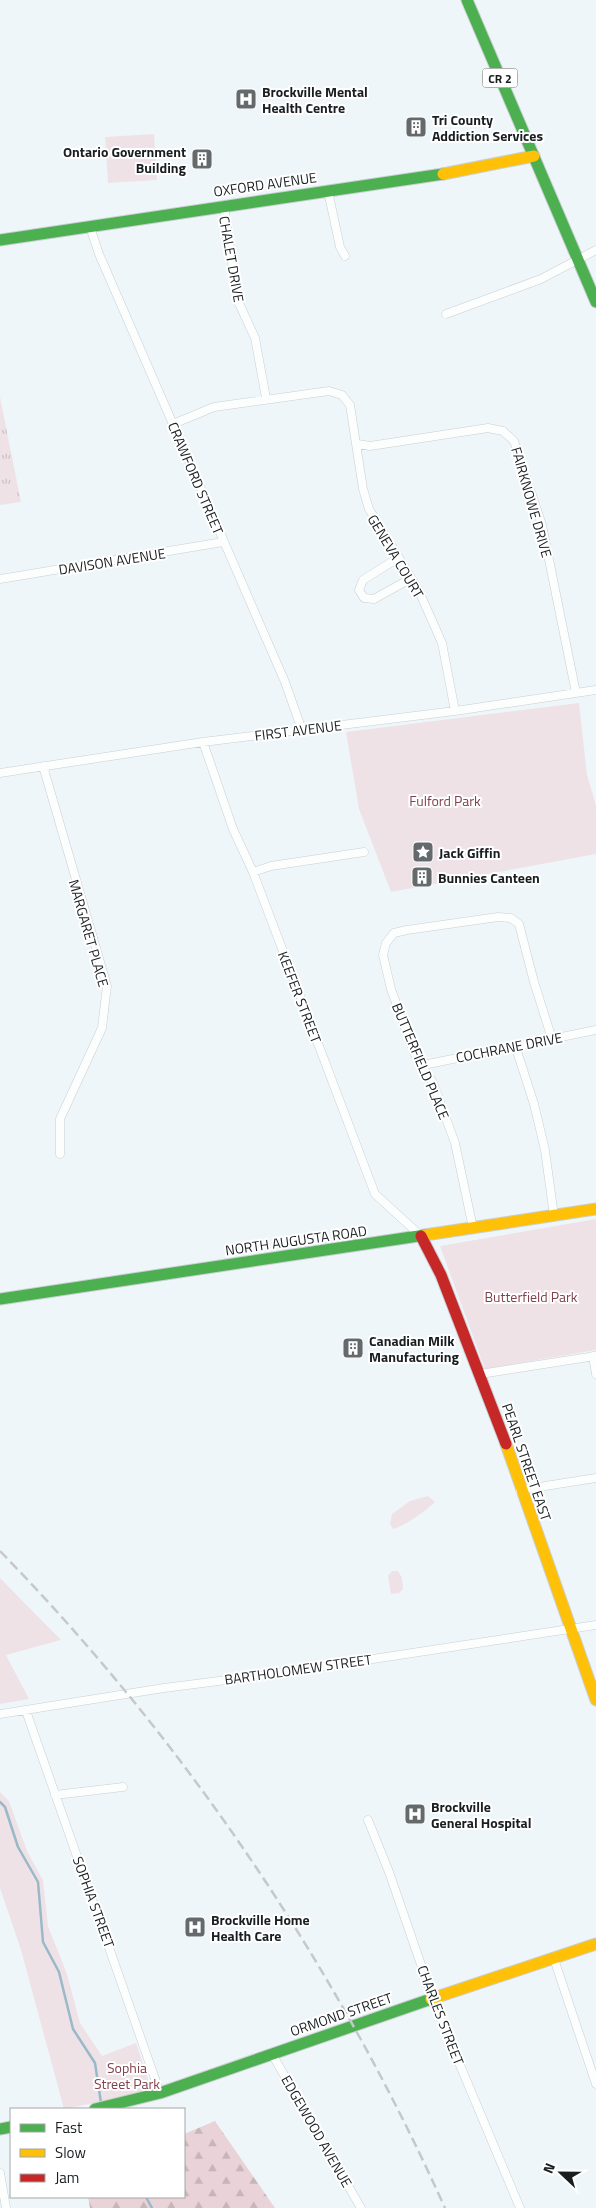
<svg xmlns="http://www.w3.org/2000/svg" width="596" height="2208" font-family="'Titillium Web',sans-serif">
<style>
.grass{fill:url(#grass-tufts)}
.forest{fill:url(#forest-firs)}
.park{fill:#efe2e6}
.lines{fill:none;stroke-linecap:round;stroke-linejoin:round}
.stream{stroke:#99b9c9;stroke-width:2.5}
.street-casing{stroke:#c9cfd2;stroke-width:9}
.fast-casing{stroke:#c9cfd2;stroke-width:13}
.slow-casing{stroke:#c9cfd2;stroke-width:13}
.jam-casing{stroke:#c9cfd2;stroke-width:13}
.street{stroke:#fcfefe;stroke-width:8}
.fast{stroke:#4caf50;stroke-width:11}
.slow{stroke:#ffc107;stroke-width:11}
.jam{stroke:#c62828;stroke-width:11}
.rail{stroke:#c6c8c9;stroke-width:2.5;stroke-dasharray:10 5;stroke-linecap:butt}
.labels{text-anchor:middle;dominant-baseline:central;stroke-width:4;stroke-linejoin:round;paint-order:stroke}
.shield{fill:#fff;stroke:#5e6263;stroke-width:1}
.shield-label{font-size:12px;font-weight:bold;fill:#191e20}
.poi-label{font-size:14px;font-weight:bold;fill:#191e20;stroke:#fff;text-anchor:start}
.street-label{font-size:14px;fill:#191e20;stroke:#fff}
.park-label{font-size:14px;fill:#80414c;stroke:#fff}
</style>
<defs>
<pattern id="grass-tufts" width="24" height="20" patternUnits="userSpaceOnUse" patternTransform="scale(1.25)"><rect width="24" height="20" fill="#efe2e6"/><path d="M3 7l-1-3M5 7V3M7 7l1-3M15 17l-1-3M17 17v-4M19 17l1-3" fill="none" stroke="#ccc1c5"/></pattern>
<pattern id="forest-firs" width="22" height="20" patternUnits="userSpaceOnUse" patternTransform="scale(1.25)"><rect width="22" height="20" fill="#ead3d8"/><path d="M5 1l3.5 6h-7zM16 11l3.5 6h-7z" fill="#c8b5b9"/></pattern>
</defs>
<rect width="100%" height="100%" fill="#eef6fa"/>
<!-- grass -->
<path class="grass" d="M0,397L21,502L0,505Z"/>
<!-- forest -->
<path class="forest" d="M215,2121L275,2208H90L88,2197H184V2134Z"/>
<!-- park -->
<path class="park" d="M154,134L157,180L108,183L105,137Z
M579,703L587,775L596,805V854L391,892L359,809L346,732Z
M596,1219V1350L485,1369L440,1246Z
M428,1496L435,1502C427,1510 405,1526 393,1529L390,1524L392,1514L410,1501Z
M392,1571H398L402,1578L403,1589L399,1593L391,1594L388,1576Z
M0,1578L61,1640L6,1655L29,1699L0,1704Z
M0,1792L9,1801L27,1851L43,1880L48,1926L67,1974L80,2023L102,2056L136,2043L150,2085L139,2092L114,2099L64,2109L21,1950L0,1888Z"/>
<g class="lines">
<!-- stream -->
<path class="stream" d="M0,1802L5,1807L18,1847L38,1882L43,1942L59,1972L73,2029L95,2063L101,2103
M146,2197L152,2208"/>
<!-- street casing -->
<g class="street-casing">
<path id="street" d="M328,191L340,247L345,256
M224,205L237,299L255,338L266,398
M90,227L99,254L285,682L302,730
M446,314L541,279L596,250
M173,424L214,407L329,391L342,395L350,405L363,489L369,509L418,589L442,643L455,711
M358,444L370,446L488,428L503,431L514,441L542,525L576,693
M398,558L363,580L359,590L364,598L374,599L410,579
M0,579L223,542
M203,742L233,829L253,872L375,1194L421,1236
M43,766L107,986L102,1028L60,1119V1154
M0,773L203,742L455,711L596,690
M253,872L271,866L364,852
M515,1045L534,1104L545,1150L554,1216
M423,1065L596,1030
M473,1228L455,1143L433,1083L415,1055L391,989L383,955L386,943L394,933L407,930L498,917L511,918L519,924L534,982L552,1039
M593,1356L596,1374
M480,1374L596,1356
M520,1490L596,1478
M26,1711L160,2093
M0,1714L164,1688L281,1673L596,1625
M55,1795L123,1787
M368,1820L389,1872L436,2008L520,2208
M554,1959L596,2084
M272,2054L361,2208
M0,2173L6,2208"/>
</g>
<!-- fast casing -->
<g class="fast-casing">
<path id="fast" d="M467,0L596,302
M0,240L443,174
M0,1299L425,1235
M95,2109L160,2093L431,1999
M0,2129L11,2127"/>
</g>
<!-- slow casing -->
<g class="slow-casing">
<path id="slow" d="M443,174L534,156
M425,1235L596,1209
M506,1444L596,1700
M431,1999L596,1944"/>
</g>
<!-- jam casing -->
<g class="jam-casing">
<path id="jam" d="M421,1236L441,1275L506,1444"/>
</g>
<!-- street -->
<use href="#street" class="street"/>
<!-- fast -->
<use href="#fast" class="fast"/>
<!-- slow -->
<use href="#slow" class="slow"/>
<!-- jam -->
<use href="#jam" class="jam"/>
<!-- rail -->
<path class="rail" d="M0,1551C186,1742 336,1966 445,2208"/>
</g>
<!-- icons -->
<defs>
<g id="hospital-square" transform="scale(1.125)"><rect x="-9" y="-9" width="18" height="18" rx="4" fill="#646a6c" stroke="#fff"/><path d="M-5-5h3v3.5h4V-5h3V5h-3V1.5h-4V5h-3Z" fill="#fff"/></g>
<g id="building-square" transform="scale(1.125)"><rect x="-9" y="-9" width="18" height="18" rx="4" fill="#646a6c" stroke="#fff"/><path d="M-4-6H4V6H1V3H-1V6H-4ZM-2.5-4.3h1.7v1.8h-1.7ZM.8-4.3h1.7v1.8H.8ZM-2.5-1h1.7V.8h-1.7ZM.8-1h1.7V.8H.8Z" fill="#fff"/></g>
<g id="sight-square" transform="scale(1.125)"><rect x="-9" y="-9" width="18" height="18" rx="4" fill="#646a6c" stroke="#fff"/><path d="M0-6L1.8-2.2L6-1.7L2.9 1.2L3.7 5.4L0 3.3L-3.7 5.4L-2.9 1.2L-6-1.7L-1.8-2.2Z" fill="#fff"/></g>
</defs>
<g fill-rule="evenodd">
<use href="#hospital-square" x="246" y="99"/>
<use href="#building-square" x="416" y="127"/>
<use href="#building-square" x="202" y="159"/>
<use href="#sight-square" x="423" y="852"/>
<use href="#building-square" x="422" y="877"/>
<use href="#building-square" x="353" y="1348"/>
<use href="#hospital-square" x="415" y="1814"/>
<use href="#hospital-square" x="195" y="1927"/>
</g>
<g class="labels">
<!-- shield labels -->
<rect class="shield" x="482.5" y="68.5" width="35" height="19" rx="4"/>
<g class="shield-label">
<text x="500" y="78">CR 2</text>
</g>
<!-- poi labels -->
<g class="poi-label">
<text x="262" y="91">Brockville Mental<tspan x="262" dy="16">Health Centre</tspan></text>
<text x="432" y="119">Tri County<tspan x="432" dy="16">Addiction Services</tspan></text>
<text x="186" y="151" text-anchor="end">Ontario Government<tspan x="186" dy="16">Building</tspan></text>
<text x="439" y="852">Jack Giffin</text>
<text x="438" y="877">Bunnies Canteen</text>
<text x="369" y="1340">Canadian Milk<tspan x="369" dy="16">Manufacturing</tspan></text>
<text x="431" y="1806">Brockville<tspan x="431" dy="16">General Hospital</tspan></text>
<text x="211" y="1919">Brockville Home<tspan x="211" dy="16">Health Care</tspan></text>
</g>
<!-- street labels -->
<g class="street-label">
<text transform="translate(265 184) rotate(-8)">OXFORD AVENUE</text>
<text transform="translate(232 259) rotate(80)">CHALET DRIVE</text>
<text transform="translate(196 478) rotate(67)">CRAWFORD STREET</text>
<text transform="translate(532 502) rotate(74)">FAIRKNOWE DRIVE</text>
<text transform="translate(396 556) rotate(59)">GENEVA COURT</text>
<text transform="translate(112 561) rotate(-9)">DAVISON AVENUE</text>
<text transform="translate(298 730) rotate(-7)">FIRST AVENUE</text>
<text transform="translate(89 933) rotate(74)">MARGARET PLACE</text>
<text transform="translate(300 997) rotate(69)">KEEFER STREET</text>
<text transform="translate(509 1047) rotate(-11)">COCHRANE DRIVE</text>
<text transform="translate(421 1061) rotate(67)">BUTTERFIELD PLACE</text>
<text transform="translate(296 1240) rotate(-8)">NORTH AUGUSTA ROAD</text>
<text transform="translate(527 1462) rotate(71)">PEARL STREET EAST</text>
<text transform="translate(298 1669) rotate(-8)">BARTHOLOMEW STREET</text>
<text transform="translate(94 1902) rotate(70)">SOPHIA STREET</text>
<text transform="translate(341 2014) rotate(-19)">ORMOND STREET</text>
<text transform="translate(441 2015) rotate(69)">CHARLES STREET</text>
<text transform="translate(317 2131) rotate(60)">EDGEWOOD AVENUE</text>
</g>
<!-- park labels -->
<g class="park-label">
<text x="445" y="800">Fulford Park</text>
<text x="531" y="1296">Butterfield Park</text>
<text x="127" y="2067">Sophia<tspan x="127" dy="16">Street Park</tspan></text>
</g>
</g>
<!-- legend -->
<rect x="10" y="2108" width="175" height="90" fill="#ffffff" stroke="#a3a5a6"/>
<rect x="20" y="2124" width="25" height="8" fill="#4caf50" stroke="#a3a5a6"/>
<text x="55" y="2133" font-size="15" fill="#191e20">Fast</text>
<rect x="20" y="2149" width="25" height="8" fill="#ffc107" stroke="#a3a5a6"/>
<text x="55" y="2158" font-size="15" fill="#191e20">Slow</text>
<rect x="20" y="2174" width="25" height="8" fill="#c62828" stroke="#a3a5a6"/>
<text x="55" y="2183" font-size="15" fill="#191e20">Jam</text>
<!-- north arrow -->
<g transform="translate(561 2173) rotate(292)" stroke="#ffffff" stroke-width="4" paint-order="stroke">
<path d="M0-4L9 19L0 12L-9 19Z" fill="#191e20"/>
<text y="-8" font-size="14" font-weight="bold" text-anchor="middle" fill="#191e20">N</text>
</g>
</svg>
